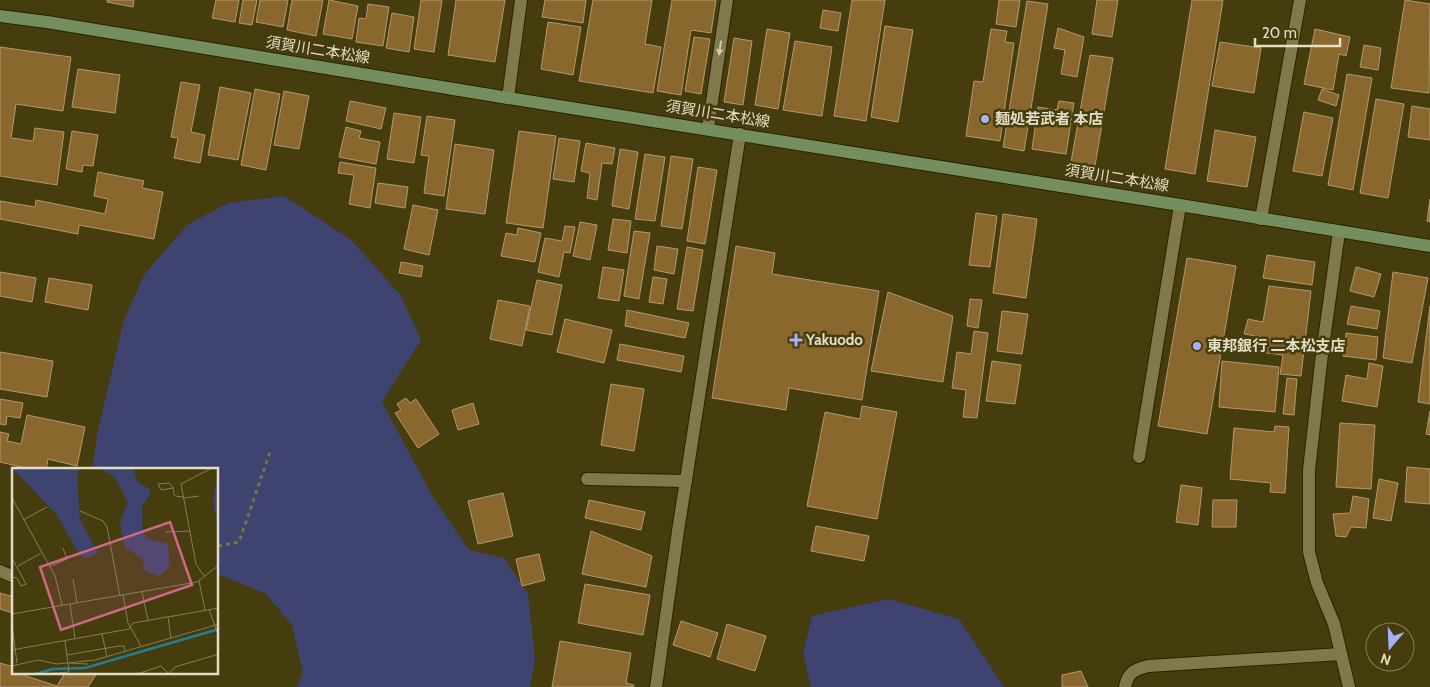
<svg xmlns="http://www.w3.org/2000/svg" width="1430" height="687" font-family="Cabin,'Noto Sans JP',sans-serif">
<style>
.green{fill:#3e436f}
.building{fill:#8a672c;stroke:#b3986f}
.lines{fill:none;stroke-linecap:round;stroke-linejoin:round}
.lane-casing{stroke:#2a2301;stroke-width:14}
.street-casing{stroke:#2a2301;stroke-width:14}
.secondary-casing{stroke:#2a2301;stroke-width:14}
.path{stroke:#777048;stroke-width:3;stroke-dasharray:4 4;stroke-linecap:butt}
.lane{stroke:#81784b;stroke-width:12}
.street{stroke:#81784b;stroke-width:12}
.secondary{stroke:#758e5e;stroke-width:12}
.oneway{fill:#cfcaad}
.poi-dot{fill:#a7b0fc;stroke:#453d0e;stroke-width:2}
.labels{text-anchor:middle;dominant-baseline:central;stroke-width:5;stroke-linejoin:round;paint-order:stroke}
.street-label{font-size:15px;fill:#e3dec6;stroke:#453d0e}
.poi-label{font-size:15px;font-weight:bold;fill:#e3dec6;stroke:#453d0e;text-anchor:start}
.inset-river{fill:none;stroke:#237e94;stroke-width:2.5}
.inset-road{fill:none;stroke:#847d58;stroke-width:1}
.view{fill:#cf6786;fill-opacity:0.15;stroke:#cf6786;stroke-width:2.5}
.inset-edge{fill:none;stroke:#e3dec6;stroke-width:2.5}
</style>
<rect width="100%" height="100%" fill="#453d0e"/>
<!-- green -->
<path class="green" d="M284,196L350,239L400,294L421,340L382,402L433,497L469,550L504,558L528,594L535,659L530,687H297L303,672L292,625L266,594L218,574V470H92L97,435L123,323L144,275L187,225L228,203Z
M888,599L959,619L1004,687H811L803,653L812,616Z"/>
<!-- building -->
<path class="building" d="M107,0H134L133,7L107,2Z
M216,0H239L235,22L212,18Z
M243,0H257L252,25L239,23Z
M260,0H288L283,27L256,22Z
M292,0H323L316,36L287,30Z
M329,0L358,6L352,39L323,34Z
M421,0H442L434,52L414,49Z
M456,0H505L495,62L448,55Z
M545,0H586L583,23L542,17Z
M593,0H652L645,44L661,47L653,93L579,81Z
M672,0H716L711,33L691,30L681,95L657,91Z
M852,0H885L866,121L834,116Z
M999,0H1020L1016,27L996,24Z
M1097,0H1118L1112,37L1092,34Z
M1192,0H1223L1195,174L1165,169Z
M1405,0L1430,4L1429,93L1391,88Z
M1027,1L1048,4L1024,151L1003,147Z
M368,4L389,7L383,46L356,42L359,18L366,19Z
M823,10L841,13L838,31L820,28Z
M392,13L414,17L409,52L386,48Z
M548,22L581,27L573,75L541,69Z
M885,26L913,30L898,122L871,117Z
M1058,28L1084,37L1077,77L1061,74L1065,50L1054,48Z
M767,29L790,33L778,109L755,105Z
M991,29L1007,31L1005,42L1014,43L1000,141L966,136L974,81L983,82Z
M1315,29L1350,37L1346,56L1339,54L1333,90L1304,84Z
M694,37L710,39L701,94L685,91Z
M734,38L752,41L743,105L724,102Z
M795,41L832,47L822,116L783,110Z
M1220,42L1261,48L1254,93L1212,86Z
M1364,45L1381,48L1378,70L1360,67Z
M0,47L71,57L63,111L16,104L11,138L33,141L35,128L64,132L57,185L0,176Z
M1090,55L1113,58L1095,166L1071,162Z
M78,69L120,75L115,113L72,107Z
M1347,74L1372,78L1353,190L1328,185Z
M181,82L200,85L191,132L205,135L200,163L174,158L178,138L171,137Z
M220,87L251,93L238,160L208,155Z
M255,89L280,94L266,170L241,165Z
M1322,89L1339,95L1336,106L1318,100Z
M284,91L309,96L299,149L274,145Z
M1376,99L1404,104L1388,198L1360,193Z
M350,101L386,108L381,129L346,121Z
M1059,101L1074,103L1066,154L1032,149L1038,107L1057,110Z
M1412,106L1430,109V140L1408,137Z
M1304,112L1333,118L1322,176L1293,171Z
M394,113L421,117L414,163L387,159Z
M427,116L455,120L444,196L424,193L429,156L421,155Z
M346,127L361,131L359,138L380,142L376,164L339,157Z
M1215,130L1256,137L1247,187L1207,181Z
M72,131L98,135L93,166L83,165L82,172L66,169Z
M519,131L556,136L543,228L506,223Z
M559,138L580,141L574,182L553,179Z
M586,143L615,148L612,164L602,163L597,200L587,198L590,173L581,171Z
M455,144L494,150L485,214L446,209Z
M620,149L638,152L629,209L612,206Z
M645,154L665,157L655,221L635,219Z
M671,156L693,159L682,229L661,226Z
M340,162L376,168L370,208L349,204L354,175L338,173Z
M698,167L717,170L705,244L687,241Z
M98,172L144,181L142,188L163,192L154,239L79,225L78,234L0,219V201L35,207L36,200L105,214L108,199L94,196Z
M378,183L408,187L405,208L375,203Z
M1430,199V222L1427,221Z
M413,205L438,210L429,255L404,249Z
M976,213L997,216L990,267L969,265Z
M1003,214L1037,219L1026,298L993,293Z
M613,219L631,221L627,253L608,250Z
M580,222L597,225L590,260L573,256Z
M565,226L575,227L570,253L564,252L559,277L538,272L545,238L562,241Z
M518,228L541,233L535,262L501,256L506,233L517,235Z
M634,231L650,233L639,299L624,296Z
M657,246L678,249L674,274L654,270Z
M736,246L775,253L772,274L879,291L862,400L789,388L786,410L712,398Z
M687,247L703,250L693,311L677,309Z
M1267,255L1315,262L1312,285L1263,278Z
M1187,258L1236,266L1207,434L1158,426Z
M401,262L423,266L421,277L399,273Z
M603,267L624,270L619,301L598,298Z
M1356,267L1381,274L1374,297L1350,291Z
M0,272L36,278L32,302L0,296Z
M1393,272L1428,278L1412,363L1383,358Z
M653,277L667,279L663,304L649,302Z
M49,278L92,285L88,310L45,302Z
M537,280L562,285L552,335L526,330Z
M1269,286L1311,291L1301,376L1280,374L1283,355L1260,352L1262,337L1244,334L1248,319L1263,322Z
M888,292L953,316L943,382L871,371Z
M970,299L982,300L978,328L967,326Z
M498,300L530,306L522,346L490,339Z
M1351,306L1380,311L1377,329L1347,324Z
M1430,306V404L1418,402Z
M627,310L689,323L685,338L625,326Z
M1002,311L1028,314L1022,354L997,351Z
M565,319L612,330L604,363L557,352Z
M974,331L988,333L977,418L963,417L966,390L952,388L957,352L971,354Z
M1346,333L1378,337L1376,360L1343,356Z
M620,344L684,356L681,372L617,360Z
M0,352L53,361L47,397L0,389Z
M992,361L1021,365L1015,404L986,401Z
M1222,361L1279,367L1275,412L1219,407Z
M1369,363L1383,366L1377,407L1342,401L1346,375L1367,379Z
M1287,378L1297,379L1294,415L1283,414Z
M611,384L644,389L634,451L601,445Z
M406,398L410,403L416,399L439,434L418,448L395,413L401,410L397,404Z
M0,399L23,403L20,418L7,416L6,425L0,424Z
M473,403L479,424L458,430L452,410Z
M862,406L897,412L877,519L807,506L825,412L860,419Z
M1430,411V435L1426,434Z
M27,415L85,427L77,466L48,459L46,470H34L0,462V432L9,434L7,441L21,444Z
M1340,423L1375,425L1371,489L1336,487Z
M1275,426L1289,427L1285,493L1270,492L1271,483L1230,479L1234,428L1274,432Z
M1407,467L1430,469V504L1405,502Z
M1379,479L1398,483L1391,521L1373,518Z
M1181,485L1202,488L1198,525L1176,522Z
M503,493L513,536L478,544L468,501Z
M1353,496L1369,499L1366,528L1351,527L1346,537L1336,536L1333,514L1350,513Z
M589,500L645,512L641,530L585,518Z
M1213,500H1237L1236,527H1212Z
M816,526L869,536L864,561L811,551Z
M591,531L652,556L646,587L582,574Z
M539,554L545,580L522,586L516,559Z
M585,584L650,595L643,635L578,623Z
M0,593L14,597L13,613L0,609Z
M681,621L718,633L710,657L673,645Z
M727,624L766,636L755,671L717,659Z
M560,641L631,653L626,683L634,685L633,687H552Z
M0,663L14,667V673H27L26,676L57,686L65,673H97L88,687H0Z
M1081,671L1088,687H1062V675Z"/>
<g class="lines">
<!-- lane casing -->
<g class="lane-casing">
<path id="lane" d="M1139,457L1180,205
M587,479L686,481
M1125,687C1128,672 1134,670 1148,666L1341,654"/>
</g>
<!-- street casing -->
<g class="street-casing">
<path id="street" d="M508,98L521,0
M708,129L727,0
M1261,219L1300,0
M1339,232L1322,354L1309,470V552L1317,583L1334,624L1349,687
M0,571L14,577
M656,687L678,531L740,134"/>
</g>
<!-- secondary casing -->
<g class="secondary-casing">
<path id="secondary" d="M0,16L47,22L508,98L1180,205L1430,246"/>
</g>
<!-- path -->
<path class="path" d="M218,546L239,542L270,452"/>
<!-- lane -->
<use href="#lane" class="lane"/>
<!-- street -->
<use href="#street" class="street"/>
<!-- secondary -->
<use href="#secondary" class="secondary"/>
</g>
<!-- one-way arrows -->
<defs><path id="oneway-solid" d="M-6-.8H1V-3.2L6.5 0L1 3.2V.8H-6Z" transform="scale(1.25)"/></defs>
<use class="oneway" href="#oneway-solid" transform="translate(720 48) rotate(98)"/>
<!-- markers -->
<g class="poi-dot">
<circle cx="985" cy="119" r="5"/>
<path d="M793.5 332.5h5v5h5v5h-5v5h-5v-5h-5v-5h5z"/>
<circle cx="1197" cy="346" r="5"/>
</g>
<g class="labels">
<!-- street labels -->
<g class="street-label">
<text transform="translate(318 50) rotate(9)">須賀川二本松線</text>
<text transform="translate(718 114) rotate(9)">須賀川二本松線</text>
<text transform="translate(1117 178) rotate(9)">須賀川二本松線</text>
</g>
<!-- poi labels -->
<g class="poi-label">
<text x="995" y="119">麺処若武者 本店</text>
<text x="806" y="340">Yakuodo</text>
<text x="1207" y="346">東邦銀行 二本松支店</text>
</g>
</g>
<!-- overview -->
<g transform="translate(12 468)">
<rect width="206" height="206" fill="#453d0e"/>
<path d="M0,0H73L67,2L65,7L68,51L86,86L73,90L67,86L45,47ZM82,0H121L125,13L137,21L138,27L130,38L131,65L137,71L156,76L158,96L152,105L148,108L134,103L130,99L132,92L113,79L108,54L116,34L103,10L95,4ZM206,1V58L201,34Z" fill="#3e436f"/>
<path class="inset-river" d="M23,206L41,201L73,200L207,161"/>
<path class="inset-road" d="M161,20L149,22L146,16L157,15L161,19V20L162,26L163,28L171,29M0,30L43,108L50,137M172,30L187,28M68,43L91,53L95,59L108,128M11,52L35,39M154,64L178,63M0,90L14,116L9,118L5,110L0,109M6,98L29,85M37,99L55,91L51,80M192,108L184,96L169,16L200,0M61,111L65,135M187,113L193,142M130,124L136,152M111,127L116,155L129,178M58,136L63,171M197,141L207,170M0,146L185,114L207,97M156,149L159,170M0,157L5,195M90,166L95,189M0,182L117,161L121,155L207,140M55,187L107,178H112L113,183M57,195L76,196M0,198L26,192L45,196L83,192L207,156M157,205L163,199L207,186M31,206L57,204L53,173M125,206L149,198L157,206"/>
<path class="view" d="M158,54L180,117L49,162L28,99Z"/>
<rect width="206" height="206" class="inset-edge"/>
</g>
<!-- north arrow -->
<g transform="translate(1390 647) rotate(199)"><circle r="24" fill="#453d0e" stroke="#847d58"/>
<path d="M0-4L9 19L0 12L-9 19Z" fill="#a7b0fc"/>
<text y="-8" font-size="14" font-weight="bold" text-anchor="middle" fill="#e3dec6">N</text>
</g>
<!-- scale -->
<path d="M1255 38v8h85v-8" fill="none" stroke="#e3dec6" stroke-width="2.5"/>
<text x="1262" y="38" font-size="15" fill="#e3dec6" stroke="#453d0e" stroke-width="4" paint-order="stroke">20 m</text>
</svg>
